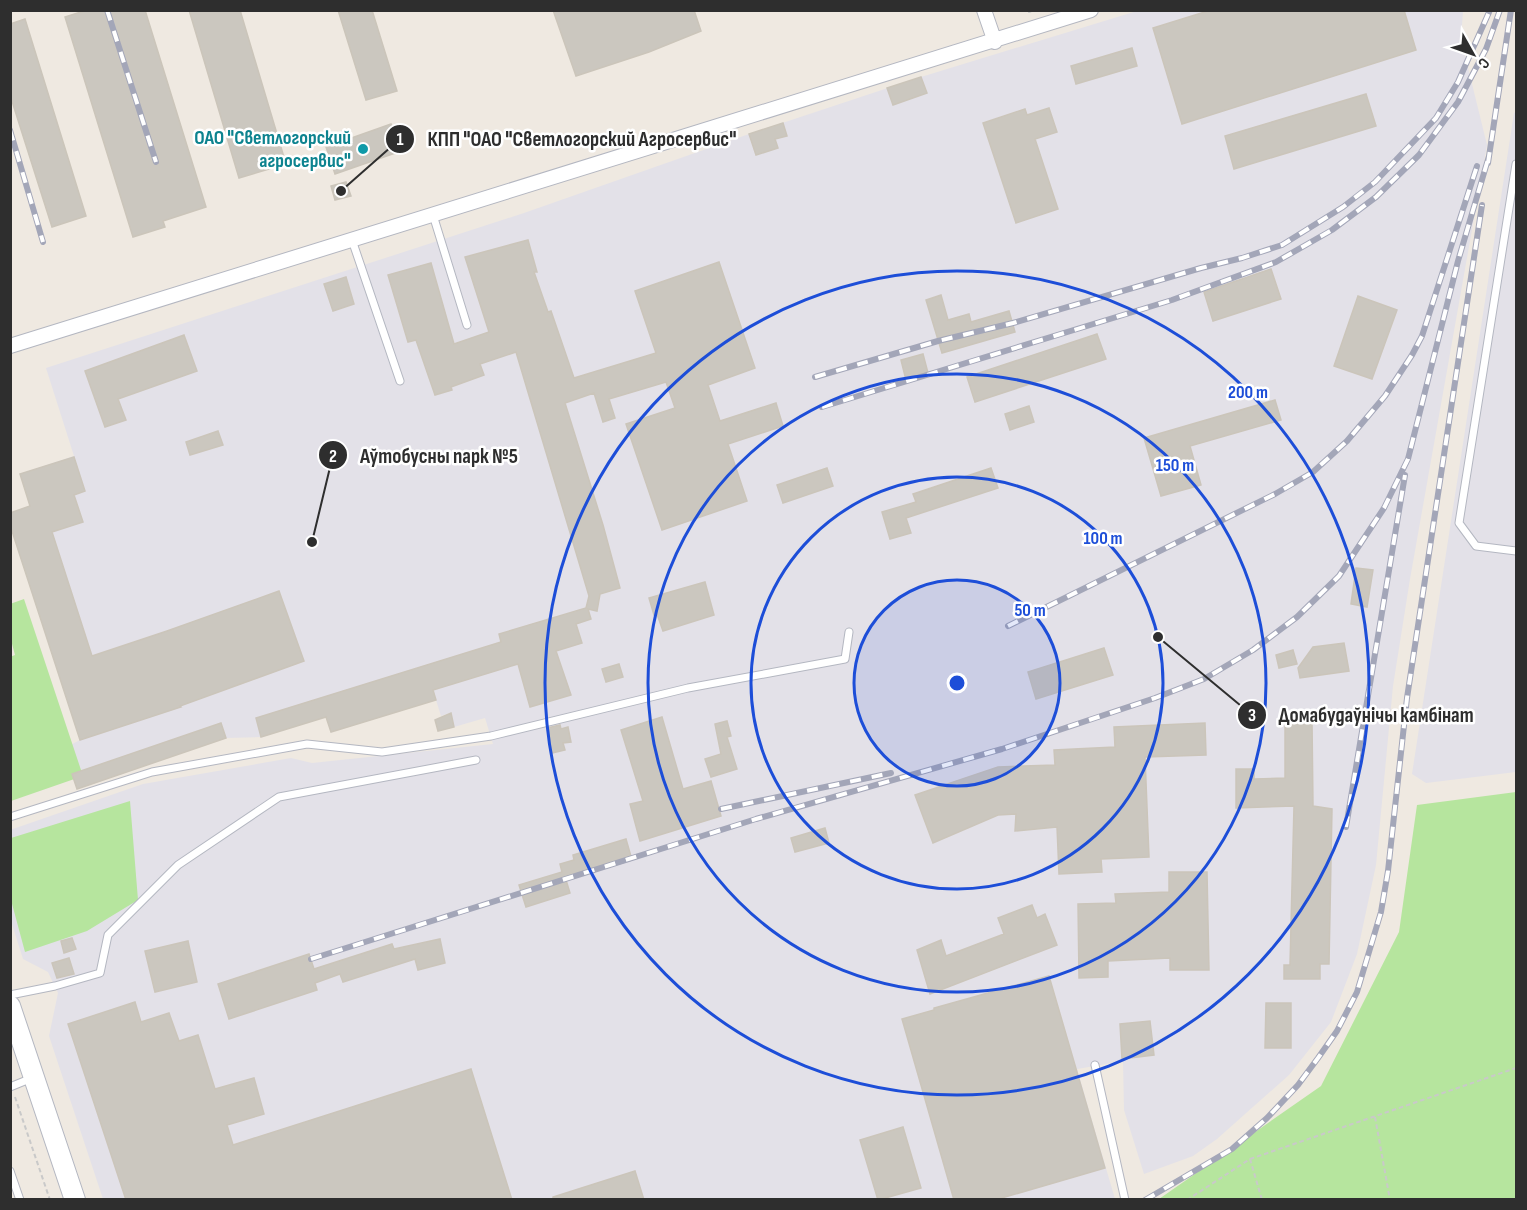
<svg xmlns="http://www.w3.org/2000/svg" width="1527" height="1210" font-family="'Sofia Sans Condensed',sans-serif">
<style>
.industrial{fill:#e3e1e8;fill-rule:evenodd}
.green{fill:#b6e59e}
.building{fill:#cbc7bf;stroke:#cbc5ba;stroke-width:1.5}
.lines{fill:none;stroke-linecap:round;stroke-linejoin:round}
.service-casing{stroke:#b4b7c1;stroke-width:9}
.minor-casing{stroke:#b4b7c1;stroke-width:16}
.secondary-casing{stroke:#b4b7c1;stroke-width:22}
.path{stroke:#c9c9c9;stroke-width:2;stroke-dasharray:4.5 3;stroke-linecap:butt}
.service{stroke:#fff;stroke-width:7}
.minor{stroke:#fff;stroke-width:14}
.secondary{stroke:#fff;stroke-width:20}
.rail-casing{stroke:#a3a6b8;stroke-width:6}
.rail{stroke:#fff;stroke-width:4;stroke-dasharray:11;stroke-linecap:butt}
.ring{fill:none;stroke:#1d4ed8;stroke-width:3}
.culture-dot{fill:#0f9aa8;stroke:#fff;stroke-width:2}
.labels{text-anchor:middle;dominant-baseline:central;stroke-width:5;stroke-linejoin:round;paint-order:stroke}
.culture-label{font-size:20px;font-weight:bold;fill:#0d838f;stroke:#fff;text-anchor:end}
.centre{fill:#1d4ed8;stroke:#fff;stroke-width:3}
.ring-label{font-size:18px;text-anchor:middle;font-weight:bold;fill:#1d4ed8;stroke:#fff;stroke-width:5;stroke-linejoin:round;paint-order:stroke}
.leader{fill:none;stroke:#2e2e2e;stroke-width:2}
.callout-dot{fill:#2e2e2e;stroke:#fff;stroke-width:2}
.mark-label{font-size:18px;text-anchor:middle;font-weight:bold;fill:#fff}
.callout-label{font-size:21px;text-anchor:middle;font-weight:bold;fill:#2e2e2e;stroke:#fff;stroke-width:5;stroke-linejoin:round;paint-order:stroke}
</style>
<rect width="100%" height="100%" fill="#efe9e1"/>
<!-- industrial -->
<path class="industrial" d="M1137,11H1463L1461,39L1487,145L1410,579L1393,686L1376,865L1357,954L1331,1022L1289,1075L1217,1139L1193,1156L1144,1174L1124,1110L1123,1061L1077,1069L1115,1199H103L49,1036L58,993L48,972L23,959L11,921L10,830L143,784L291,758L312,763L493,744L485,718L454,727L450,713L441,716L436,700L331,732L326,717L261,737L226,738L77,789L61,750L80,740L11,525V513L30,506L20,474L74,456L46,368L524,213L749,134L921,77ZM551,311L580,397L536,316Z
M1516,112V772L1426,783L1412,774L1514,113Z"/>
<!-- green -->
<path class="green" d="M24,599L83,776L11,801L10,657L15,655L11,640L10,604Z
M1516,792V1199H1159L1321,1086L1399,932L1417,805Z
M130,801L138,900L87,931L25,952L11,900V838Z"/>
<!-- building -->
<path class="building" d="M87,10H145L206,207L163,221L165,227L133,237L65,17Z
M189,10H240L286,164L239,178Z
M338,10H372L397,91L366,100Z
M553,10H694L701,31L649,52L576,76Z
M1211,10H1404L1416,50L1182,124L1153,28Z
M25,19L86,216L52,227L10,95V24Z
M1132,48L1137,66L1076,84L1071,66Z
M921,77L927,93L893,105L887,88Z
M1366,94L1376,126L1234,169L1225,136Z
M1049,108L1057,132L1035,139L1058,209L1016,223L983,123L1025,109L1027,115Z
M783,123L787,136L775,139L778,148L756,155L749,134Z
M391,124L401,151L335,174L326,147Z
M346,182L351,196L335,200L331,186Z
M528,240L537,272H534L548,312L551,311L574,378L656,353L635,291L719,262L755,368L708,385L720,421L776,403L783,426L728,444L747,501L662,530L626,424L675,408L666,382L609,399L615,418L603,422L594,393L565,403L603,525L620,588L600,594L597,611L588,609L591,619L576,624L582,643L556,651L571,695L530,707L518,664L433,690L436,700L331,732L326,717L261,737L256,718L501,642L499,634L586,608L589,596L516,352L480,364L484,375L451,387L452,390L435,395L416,340L408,342L388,275L431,263L454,344L489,332L465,257Z
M1271,269L1281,299L1213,321L1204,292Z
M346,277L354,304L333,311L324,284Z
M941,295L948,320L969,314L971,322L1009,311L1015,332L942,353L926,300Z
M1358,296L1397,310L1372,379L1334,366Z
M1097,334L1106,359L975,402L967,377Z
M184,335L197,371L118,399L126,420L105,427L85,371Z
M923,354L928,373L906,380L901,360Z
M1275,400L1281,420L1190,446L1201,485L1161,496L1144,438Z
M1029,406L1034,422L1010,430L1005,414Z
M218,431L223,445L190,455L186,442Z
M74,457L85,491L74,495L83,522L52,532L92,656L167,631L279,591L304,661L180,706L181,707L80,740L10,525V513L30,506L20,474Z
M827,468L833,486L783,503L777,485Z
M991,468L998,488L906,518L911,533L890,539L882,512L916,502L913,494Z
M1356,568L1373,570L1367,607L1351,604Z
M705,582L714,615L663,631L657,614L654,615L649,598Z
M1344,643L1349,671L1300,678L1298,668L1313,647Z
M1104,648L1113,675L1036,699L1028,672Z
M1293,650L1297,664L1279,668L1276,655Z
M619,664L623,677L606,682L602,669Z
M451,713L454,727L438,731L435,720Z
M662,717L683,789L711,781L721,816L640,841L630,804L643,801L621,730Z
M1285,720H1312L1313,806L1332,809L1329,964H1320V979H1284V965H1290L1294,806L1236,808V769H1254V779L1285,778Z
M727,721L731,736L727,737L737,769L711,777L705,759L721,754L715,724Z
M221,723L226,738L77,789L72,774Z
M1205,723L1206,755L1145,757L1149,857L1101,859L1102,872L1059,874L1057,827L1015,831L1016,814L998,815L933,843L915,795L998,767L1055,765L1054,750L1115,747L1114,727Z
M560,725L561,729L568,727L571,742L563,743L565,750L552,753L547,728Z
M825,828L829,843L795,852L791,838Z
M626,839L632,860L566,880L570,893L526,907L519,885L562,872L560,864L574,860L573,855Z
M1169,872H1207L1209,970H1170V958L1108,961V977L1079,978L1078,904L1116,903L1115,894L1169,892Z
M1032,905L1037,918L1045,914L1057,945L930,994L917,950L941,940L946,956L1004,934L998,918Z
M72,938L76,949L64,953L61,941Z
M440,939L445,963L418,970L415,959L343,982L340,974L315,983L317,990L229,1019L218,984L309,954L314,969L392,944L394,949Z
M188,941L197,982L155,992L145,951Z
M69,958L74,974L57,978L52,963Z
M1049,976L1105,1168L995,1200H954L902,1019L934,1010V1008Z
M135,1002L141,1022L169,1013L179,1041L198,1035L215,1089L254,1078L264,1114L227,1125L233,1145L471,1069L512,1200H126L68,1024Z
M1266,1003H1291V1048H1265Z
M1150,1021L1154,1055L1122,1059L1120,1024Z
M903,1127L921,1188L878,1200L860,1140Z
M635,1171L644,1200H553V1197Z"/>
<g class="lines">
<!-- service casing -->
<g class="service-casing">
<path id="service" d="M1516,164L1459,523L1476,546L1516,551
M433,215L467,325
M352,240L400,381
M10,817L152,772L307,744L382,752L491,736L688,688L845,659L849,632
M10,995L55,986L100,973L108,935L178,865L279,797L476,760
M1095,1065L1125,1200
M10,1087L32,1078
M10,1171L20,1200"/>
</g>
<!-- minor casing -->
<g class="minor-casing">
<path id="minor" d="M984,10L995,42
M10,346L1091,10"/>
</g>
<!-- secondary casing -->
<g class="secondary-casing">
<path id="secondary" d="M10,1006L75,1200"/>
</g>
<!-- path -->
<path class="path" d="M1028,10L1029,12L1035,10
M15,1097L50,1200
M1375,1117L1390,1200
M1250,1159L1262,1200
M1187,1200L1250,1159L1516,1068"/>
<!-- service -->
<use href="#service" class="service"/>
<!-- minor -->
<use href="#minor" class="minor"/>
<!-- secondary -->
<use href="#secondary" class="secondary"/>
<!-- rail casing -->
<g class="rail-casing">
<path id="rail" d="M107,10L156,162
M10,130L43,242
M1488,163L1511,10
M815,377L938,341L1013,323L1201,268L1242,258L1282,245L1343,207L1375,182L1436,118L1458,82L1490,10
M822,407L1172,300L1276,262L1332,230L1376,197L1419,155L1458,102L1486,49L1500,10
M1008,626L1275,494L1313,472L1347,441L1385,396L1412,355L1422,336L1477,166
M721,809L891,773
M1346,827L1405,475
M311,959L756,819L1002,749L1155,698L1204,679L1253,650L1297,617L1339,576L1384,508L1408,459L1458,261L1489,156
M1145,1200L1232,1149L1267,1118L1298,1085L1318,1058L1337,1031L1357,992L1381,912L1388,871L1407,698L1482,205"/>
</g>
<!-- rail -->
<use href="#rail" class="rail"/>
</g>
<!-- distance rings -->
<circle cx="957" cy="683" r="103" fill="#1d4ed8" fill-opacity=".12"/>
<g class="ring">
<circle cx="957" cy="683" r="103"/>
<circle cx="957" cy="683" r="206"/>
<circle cx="957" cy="683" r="309"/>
<circle cx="957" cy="683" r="412"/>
</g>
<!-- markers -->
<circle class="culture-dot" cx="363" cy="149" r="6"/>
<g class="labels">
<!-- culture labels -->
<g class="culture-label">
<text x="351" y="138">ОАО "Светлогорский<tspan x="351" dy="23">агросервис"</tspan></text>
</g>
</g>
<circle cx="957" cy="683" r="9" class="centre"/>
<g class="ring-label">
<text x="1248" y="398">200 m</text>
<text x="1175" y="471">150 m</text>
<text x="1103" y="544">100 m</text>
<text x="1030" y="616">50 m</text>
</g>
<!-- callouts -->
<path class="leader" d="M341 191L400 139M312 542L333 455M1158 637L1252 715"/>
<g class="callout-dot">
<circle cx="341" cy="191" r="6"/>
<circle cx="312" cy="542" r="6"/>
<circle cx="1158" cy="637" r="6"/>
<circle cx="400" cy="139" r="15"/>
<circle cx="333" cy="455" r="15"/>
<circle cx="1252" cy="715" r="15"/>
</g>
<g class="mark-label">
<text x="400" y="145">1</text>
<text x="333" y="462">2</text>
<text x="1252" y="721">3</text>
</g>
<g class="callout-label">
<text x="582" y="146">КПП "ОАО "Светлогорский Агросервис"</text>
<text x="439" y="463">Аўтобусны парк №5</text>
<text x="1376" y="722">Домабудаўнічы камбінат</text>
</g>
<!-- border -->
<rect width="1527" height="1210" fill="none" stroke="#2e2e2e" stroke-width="24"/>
<!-- north arrow -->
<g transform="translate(1473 54) rotate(130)" stroke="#ffffff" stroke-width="4.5" paint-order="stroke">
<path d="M0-4.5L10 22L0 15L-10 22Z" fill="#2e2e2e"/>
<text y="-9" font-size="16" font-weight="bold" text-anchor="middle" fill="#2e2e2e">С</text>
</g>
</svg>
